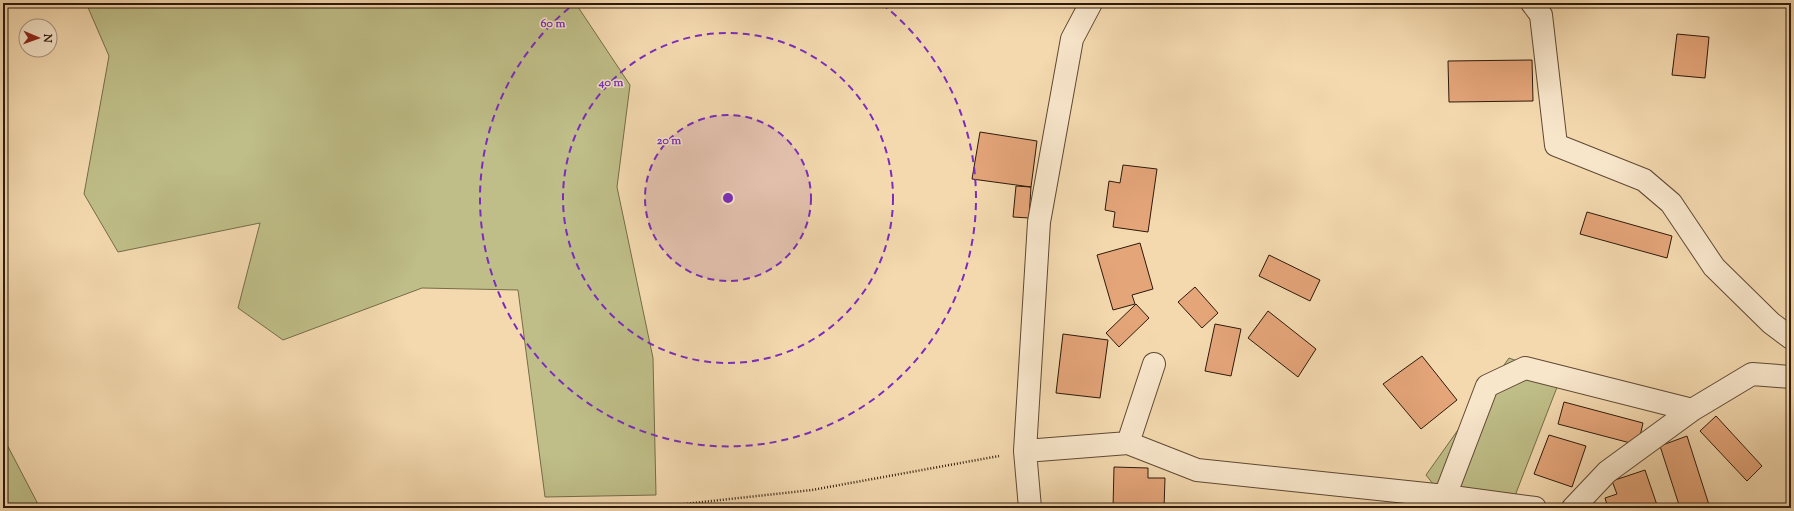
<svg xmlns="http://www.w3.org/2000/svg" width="1794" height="511" font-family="'Sorts Mill Goudy',serif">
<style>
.green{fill:#bfbe88;stroke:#766c49}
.building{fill:#e4a579;stroke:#2d190a}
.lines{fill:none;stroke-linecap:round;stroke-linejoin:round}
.minor-casing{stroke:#5f4933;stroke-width:24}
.path{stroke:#2d190a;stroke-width:2.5;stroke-dasharray:1 2;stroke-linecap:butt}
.minor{stroke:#f8e6cb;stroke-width:22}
.ring{fill:none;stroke:#7b2cbf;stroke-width:2;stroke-dasharray:7 5}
.centre{fill:#7b2cbf;stroke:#f8e6cb;stroke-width:2}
.ring-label{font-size:12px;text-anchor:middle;font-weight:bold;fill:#7b2cbf;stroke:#f8e6cb;stroke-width:3;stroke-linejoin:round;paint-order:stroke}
</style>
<rect width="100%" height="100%" fill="#f4d9af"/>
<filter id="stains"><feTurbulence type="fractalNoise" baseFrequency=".005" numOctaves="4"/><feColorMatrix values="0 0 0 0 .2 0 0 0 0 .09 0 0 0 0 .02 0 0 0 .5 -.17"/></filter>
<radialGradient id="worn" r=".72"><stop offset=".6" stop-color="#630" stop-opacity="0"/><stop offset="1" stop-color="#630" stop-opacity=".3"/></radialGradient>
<!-- green -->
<path class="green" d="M86,3H577L578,7L630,85L617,187L653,358L656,495L545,497L518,290L422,288L283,340L238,308L260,223L118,252L84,194L109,56Z
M1509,358L1561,377L1516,493L1526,508H1452L1426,475Z
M3,437L40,508H3Z"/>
<!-- building -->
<path class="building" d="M1677,34L1709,37L1705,78L1672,75Z
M1532,60L1533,101L1449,102L1448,61Z
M980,132L1037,141L1031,187L972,179Z
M1123,165L1157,169L1148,232L1113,227L1115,212L1105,210L1109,181L1120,183Z
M1016,186L1031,187L1029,218L1013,217Z
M1587,212L1672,236L1667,258L1580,234Z
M1140,243L1153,289L1132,295L1135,304L1113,310L1097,255Z
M1269,255L1320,280L1310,301L1259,276Z
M1195,287L1218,313L1202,328L1178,302Z
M1136,304L1149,318L1119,347L1106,333Z
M1268,311L1316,349L1298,377L1248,338Z
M1215,324L1241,329L1231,376L1205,371Z
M1063,334L1108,340L1100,398L1056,393Z
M1422,356L1457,400L1421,429L1383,384Z
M1564,402L1643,423L1638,445L1558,424Z
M1716,416L1762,466L1747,481L1700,431Z
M1549,435L1586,446L1572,487L1534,474Z
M1687,436L1710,508H1680L1660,446Z
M1114,467L1148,468V478H1165L1164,508H1113Z
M1645,470L1658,508H1608L1605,498L1617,494L1612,481Z"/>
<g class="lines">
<!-- minor casing -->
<g class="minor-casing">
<path id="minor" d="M1532,3L1541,15L1556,145L1644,180L1671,203L1714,267L1771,323L1791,338
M1128,443L1154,364
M1025,451L1128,443L1197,470L1445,496L1535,508
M1445,496L1487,386L1525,368L1692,410L1752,374L1791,377
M1030,508L1025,451L1039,222L1072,39L1091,3
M1573,508L1607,472L1692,410"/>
</g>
<!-- path -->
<path class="path" d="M684,504L812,490L999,456"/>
<!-- minor -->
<use href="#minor" class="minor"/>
</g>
<!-- distance rings -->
<circle cx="728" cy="198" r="83" fill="#7b2cbf" fill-opacity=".12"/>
<g class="ring">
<circle cx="728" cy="198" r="83"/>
<circle cx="728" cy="198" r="165"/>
<path d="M882 4A248 248 0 1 1 574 4"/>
</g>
<circle cx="728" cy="198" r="6" class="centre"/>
<g class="ring-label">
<text x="553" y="27">60 m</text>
<text x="611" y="86">40 m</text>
<text x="669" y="144">20 m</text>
</g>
<!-- margin -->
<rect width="1794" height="511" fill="none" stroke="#f4d9af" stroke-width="16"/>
<rect x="4" y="4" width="1786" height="503" fill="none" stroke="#2d190a" stroke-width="2"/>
<rect x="8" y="8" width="1778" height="495" fill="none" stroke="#2d190a"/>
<!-- north arrow -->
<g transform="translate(38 38) rotate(92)"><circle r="19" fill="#f8e6cb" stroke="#a7947e"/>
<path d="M0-3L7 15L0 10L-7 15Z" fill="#8f2418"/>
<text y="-6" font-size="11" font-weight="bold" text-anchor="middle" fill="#2d190a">N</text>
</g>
<rect width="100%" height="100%" filter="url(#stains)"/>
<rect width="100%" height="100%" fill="url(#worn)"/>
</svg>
